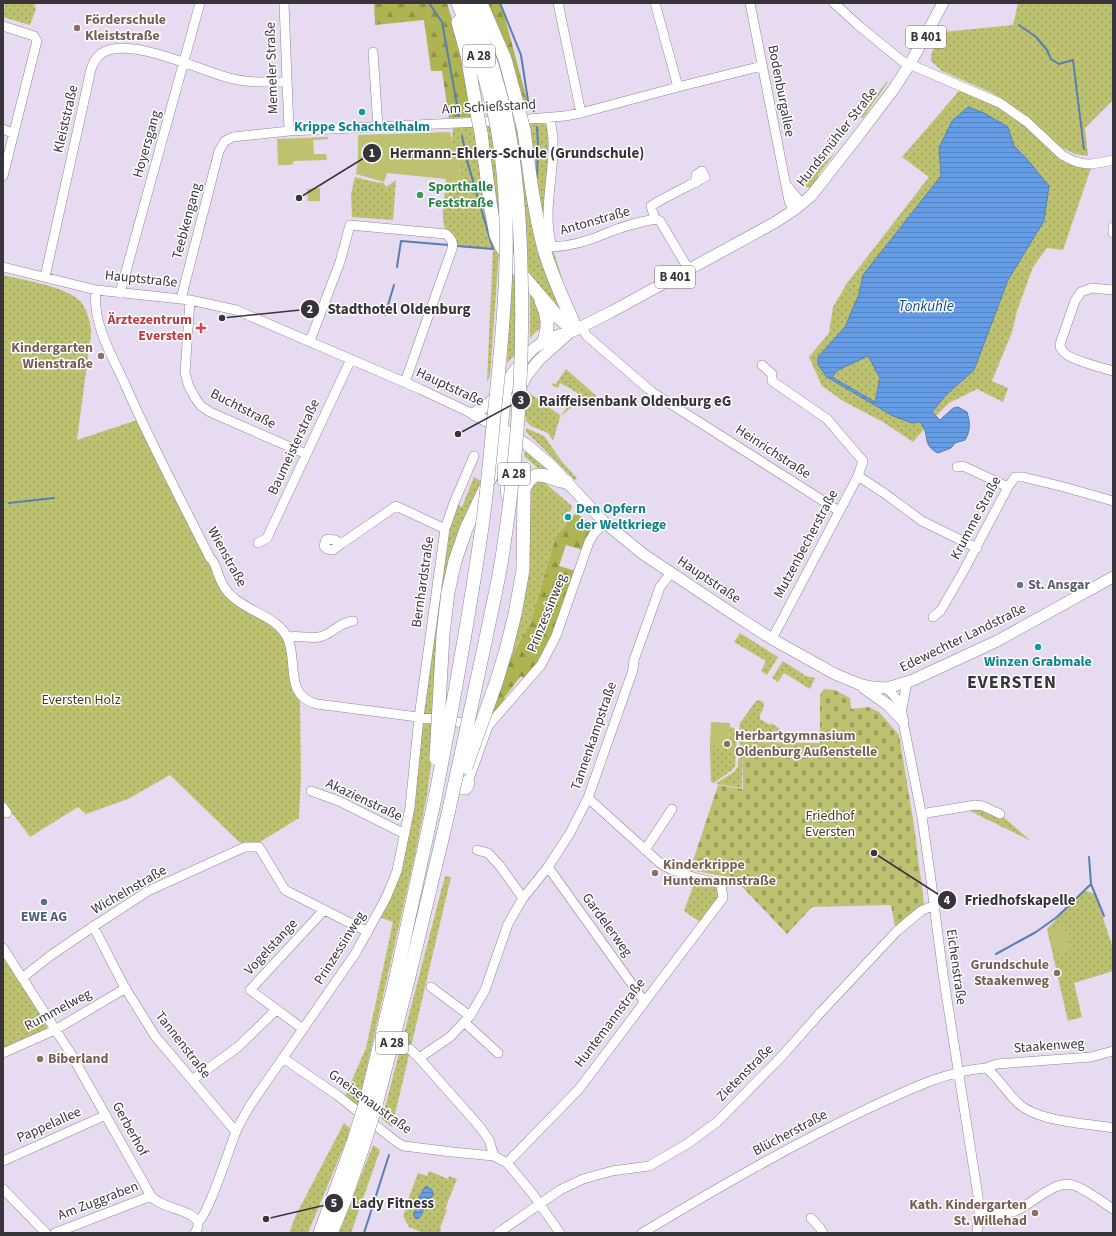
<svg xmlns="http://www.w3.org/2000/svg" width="1116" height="1236" font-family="'Source Sans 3',sans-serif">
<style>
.grass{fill:url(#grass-dots)}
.forest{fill:url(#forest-firs)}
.cemetery{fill:url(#cemetery-stones)}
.garden{fill:#bdc270}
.water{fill:url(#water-rules);stroke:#587eb3;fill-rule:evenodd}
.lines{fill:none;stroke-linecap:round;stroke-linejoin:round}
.stream{stroke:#587eb3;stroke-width:2}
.minor-casing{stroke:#908598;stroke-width:10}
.major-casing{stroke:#908598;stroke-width:12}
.highway-casing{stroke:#908598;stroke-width:14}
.minor{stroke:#fff;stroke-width:9}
.major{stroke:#fff;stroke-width:11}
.highway{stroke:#fff;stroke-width:13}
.highway-bridge-casing{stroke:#908598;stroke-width:14;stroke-linecap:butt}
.highway-bridge{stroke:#fff;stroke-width:13}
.education-dot{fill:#8d6e63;stroke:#fff;stroke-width:1.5}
.culture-dot{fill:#0f9aa8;stroke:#fff;stroke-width:1.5}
.leisure-dot{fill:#2e9e5b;stroke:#fff;stroke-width:1.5}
.health-dot{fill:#e0444e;stroke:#fff;stroke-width:1.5}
.worship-dot{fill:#6b7280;stroke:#fff;stroke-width:1.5}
.service-dot{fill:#5c6f8a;stroke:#fff;stroke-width:1.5}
.labels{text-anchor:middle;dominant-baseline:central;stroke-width:3;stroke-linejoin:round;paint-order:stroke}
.shield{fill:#fff;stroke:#747176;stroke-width:1}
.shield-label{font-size:13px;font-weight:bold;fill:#38343c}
.education-label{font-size:14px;font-weight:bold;fill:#785e54;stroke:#fff;text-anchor:start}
.street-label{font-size:14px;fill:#38343c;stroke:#fff}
.culture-label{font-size:14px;font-weight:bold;fill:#0d838f;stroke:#fff}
.leisure-label{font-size:14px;font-weight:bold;fill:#27864d;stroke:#fff;text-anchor:start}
.health-label{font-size:14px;font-weight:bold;fill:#be3a42;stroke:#fff;text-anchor:end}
.worship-label{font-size:14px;font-weight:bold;fill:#5b616d;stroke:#fff;text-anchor:start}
.park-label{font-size:14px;fill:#41431a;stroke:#fff}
.service-label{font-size:14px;font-weight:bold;fill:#4e5e75;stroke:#fff}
.water-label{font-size:15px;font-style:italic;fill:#0f4a8b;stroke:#fff}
.district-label{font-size:18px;font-weight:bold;letter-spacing:1px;fill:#38343c;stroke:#fff}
.leader{fill:none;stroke:#38343c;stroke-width:1.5}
.callout-dot{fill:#38343c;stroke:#fff;stroke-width:1.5}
.mark-label{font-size:12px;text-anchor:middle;font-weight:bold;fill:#fff}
.callout-label{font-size:15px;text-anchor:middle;font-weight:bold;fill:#38343c;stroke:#fff;stroke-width:3;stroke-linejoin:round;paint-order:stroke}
</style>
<defs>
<pattern id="grass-dots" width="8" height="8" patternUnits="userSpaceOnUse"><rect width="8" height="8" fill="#bdc270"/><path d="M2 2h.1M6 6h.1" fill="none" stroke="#9b9e5d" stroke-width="1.8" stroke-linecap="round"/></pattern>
<pattern id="forest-firs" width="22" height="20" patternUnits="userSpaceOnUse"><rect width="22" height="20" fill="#afb452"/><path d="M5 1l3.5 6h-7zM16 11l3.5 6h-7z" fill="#8f9345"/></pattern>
<pattern id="cemetery-stones" width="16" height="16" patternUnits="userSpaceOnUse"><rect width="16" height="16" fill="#bdc270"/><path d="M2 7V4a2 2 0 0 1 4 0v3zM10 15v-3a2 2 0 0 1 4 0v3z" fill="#9b9e5d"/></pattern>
<pattern id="water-rules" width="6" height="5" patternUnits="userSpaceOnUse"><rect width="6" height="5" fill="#659ee6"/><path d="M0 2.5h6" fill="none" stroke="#5482bc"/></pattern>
</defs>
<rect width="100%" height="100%" fill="#e6dbf0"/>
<!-- grass -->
<path class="grass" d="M5,3H34L36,9L30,25L3,17Z
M1018,3H1113V100L1085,128L1088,156L1075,154L1062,148L1022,113L1007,102L992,93L942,71L931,61V54L943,32L1013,25Z
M887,81L888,82L863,118L861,117Z
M959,91L980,94L1000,103L1062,155L1092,165L1063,250L1047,248L1033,267L1017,311L1012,332L992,381L1008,388L1003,402L977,389L949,403L936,416L932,412L946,395L974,370L1008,280L1044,221L1049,186L1027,159L1014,146L1008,127L939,148L941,176L863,275L859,294L845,327L818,357L827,377L893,416L920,422L925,428L913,442L883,422L843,401L822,386L809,357L829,333L833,307L847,283L929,177L902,157Z
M550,118L552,247L572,309C557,318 542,324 530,338V292L516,274V354L507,363L512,271L499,251L490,376L487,382L493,249L453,245C440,224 442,216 445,192L457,193L460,167L452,142L453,124Z
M835,153L818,175V178L809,188L805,186L819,168Z
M355,177L375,182L384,183L386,187L396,180L393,220L352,217L351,194Z
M3,275C24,280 63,286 79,300C87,308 91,323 91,334L77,440L140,419L223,585L282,628L300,702L301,777L299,818L255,845L239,842L170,775L128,799L86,814L78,807L30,837L3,801Z
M868,355L880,378L875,402L832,377L838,370Z
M566,369L601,400L595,407C584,398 573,389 560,383L558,388L552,385L553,383L556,384Z
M528,392L561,416L569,404L572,405V401L575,404L560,417L553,441L548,433L531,426L526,421L524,409Z
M526,428L544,436L563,463L577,478L575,480L544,449L526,432Z
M525,451L552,473L541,471L524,456Z
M474,477L486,484L460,543L427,795L415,855L358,1106L345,1096L366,1048L393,922L376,916L397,871L439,563L454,503L462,507Z
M539,478L572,506L571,511L566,513C561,517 563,521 567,525L556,536L531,621L508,663L526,493Z
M740,633L778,657L767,675L761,671L766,661L734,642Z
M783,661L806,676L815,678L810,689L784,673L778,682L772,678Z
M759,700L763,702C766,708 759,713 760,719L770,725L771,723L780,729L778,733L739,731L740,723L756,701Z
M730,727L734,728L737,735L735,766L732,770L714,783L711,782L710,746H729Z
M740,738H743L742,788L716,784L718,782L734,772L738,766Z
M975,805L1000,814L1031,841L968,810Z
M445,876L451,877L392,1127L382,1119Z
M696,878L721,884L722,891L703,924L684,911Z
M1084,890L1095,894L1113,948V971L1074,983L1082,1017L1068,1021L1047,929Z
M3,949L47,1027L45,1031L3,1049Z
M344,1123L351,1129L308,1233H289L296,1215Z
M373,1145L380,1150L351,1233H339Z
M429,1171L448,1179L449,1176L457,1179L445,1209L447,1210L440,1228L441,1229L440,1233H423L409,1227L403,1216L407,1206L406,1205L418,1173L427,1176Z"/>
<!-- forest -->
<path class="forest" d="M374,3H447L460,46L472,117L449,118L442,71H431L424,20L375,25Z
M488,3H501L529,107H526L506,44Z
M575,514L576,515L578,514L585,520L592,530L583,550L566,545L559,566L576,571L550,645L525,679L521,676L504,698L506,700L496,711L491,714L508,663L531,621L556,536L567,525L565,523Z"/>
<!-- cemetery -->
<path class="cemetery" d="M824,689L835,690L850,698L851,709L869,707L879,712L899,735L913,819L924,903L923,905L895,927L891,905L812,907L787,934L734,878L690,870L718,785L743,789V742L820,743V695Z"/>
<!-- garden -->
<path class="garden" d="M450,132L460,167L458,193L445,192L446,179L387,173L384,182L356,174L358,161V135Z
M328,137V139L313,140L314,154H326L327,160L294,161L292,165H278L277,139Z
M320,188V201H308L307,189Z
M711,722L730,723L729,747L710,746Z
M1065,925L1070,951L1055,954L1050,929Z"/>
<!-- water -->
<path class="water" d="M968,107L984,113L1008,127L1014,146L1027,159L1049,186L1044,221L1008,280L974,370L946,395L932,412L940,420L953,408L958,407L967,412C970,423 971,430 965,440L955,443L951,448L938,453C921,445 931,435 920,422L912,423L893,416L827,377L818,365V357L845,327L859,294L863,275L941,176L939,148L952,121ZM868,356L880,378L875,402L832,377L838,370Z
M425,1187H428L432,1190L433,1195L431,1198L424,1199L423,1202C425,1208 423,1213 419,1218L416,1219L414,1216V1212L418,1208V1199Z"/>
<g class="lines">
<!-- stream -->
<path class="stream" d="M429,3L442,22L459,116
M500,3L521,55L529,107L534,111
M1019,25L1036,37L1047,50L1051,59L1059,64L1073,60L1084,149
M537,127L538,144L537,177
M457,246L493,249L468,164L462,136
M397,267L401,241L449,245
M385,315L394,285
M9,503L54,498
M1089,857L1091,884L1104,916
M996,954L1036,932L1057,917L1091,884
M364,1233L389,1155"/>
<!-- minor casing -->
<g class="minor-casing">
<path id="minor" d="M284,3L289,131
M558,3L581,113
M655,3L678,87
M750,3L789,201L794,210
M834,3L858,25L902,61L1000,103L1027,122L1062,155C1082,167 1092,165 1113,160
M3,26L34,36L37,41L3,176
M373,52L378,127
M550,118C551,126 553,134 553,142C554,177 542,212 552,247C572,246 589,241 607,233C621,227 640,222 655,219L651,206C668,195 687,187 705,177L702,171L696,175V183
M517,120L565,116L581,113L678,87L762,66
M3,129L14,134
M787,186L802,204
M655,219L660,221L689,270
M1113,227V233
M3,267L96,290L190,300L236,310L420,389L473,414
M45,277L88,83C90,72 92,60 102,53C130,36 199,70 229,78C248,83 267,82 287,82
M96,290C92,322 111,354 124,382C150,442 181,500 210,558C215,562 216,568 218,574C221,582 226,592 233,597C250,613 279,617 288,639C298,663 284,696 317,704L488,726
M1113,290L1092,288L1081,292L1075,301L1061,341C1060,344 1060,348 1062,350C1066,359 1103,368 1113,371
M120,293L200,3
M181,299L219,151L225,141L233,137L289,131L500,121
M190,300L185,373L189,387L196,399L201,406L210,412L306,454
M581,327L587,336L652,392L839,511
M310,341L340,262L350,225L446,234C451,238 454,243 452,249L405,382
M762,365L772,374V381L827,419L863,461L858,476L772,639
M957,467L963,466L1008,487
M858,476L884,493L922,521L977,548
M258,543L267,538L351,359
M341,544L335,540L328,539L326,540L324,546L327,549L333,550L341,544L396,506L445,529
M933,617L941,610L963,572L1008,487L1015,477H1023L1064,487L1113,501
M288,637C299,635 310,639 319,637C332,635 337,623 353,621
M887,688C898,700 902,704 903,721L922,817L930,873L943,974L978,1196L979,1213L977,1233
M902,708L907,682
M469,779C470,784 470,787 466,790H461L460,784L469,779L488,726L541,665L556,636L589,542L593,535L604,522
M311,791L339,801L405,834
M3,807L7,813
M921,814L975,805L983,806L1000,814
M477,850L488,853L500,866L523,898
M645,850L672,809
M548,867L644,1001
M93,926L124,986L155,1036L236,1132
M3,948L71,1054L151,1196C162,1209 189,1208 198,1222
M22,978L50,956L88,930L148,891L245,847H259L285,890L368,932
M431,987L470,1016
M464,1022L498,1053
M303,1029L250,990L324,910
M410,1049L419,1058L480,1127L489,1140L494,1156
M3,1053L55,1030L126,988
M283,1058L337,1095L398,1143L404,1146L452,1152L494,1156L507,1163L532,1193L560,1233
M419,1058L450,1037L470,1016L485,990L508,924L523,898L548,867L570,833L588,798L633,670L634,660L660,587L671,573
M986,1068L997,1064L1091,1057L1113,1051
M192,1080L238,1047L276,1010
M3,1161L106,1115
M507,1163L579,1089L723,898L721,884C701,879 678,875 660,863L588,798
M3,1189L46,1233
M979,1213C990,1214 1002,1215 1013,1212C1033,1205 1052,1180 1073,1185C1086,1189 1102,1202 1113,1209
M811,1218L820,1228L823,1233
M55,1233L151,1196
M195,1233L198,1227V1222C208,1215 229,1150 235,1134C239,1124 245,1114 251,1104L355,954L386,898L397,871L410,807L419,717L445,529L454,503L474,456
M498,1233L560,1190L583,1179L612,1171L649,1166L687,1144L717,1122L782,1056L821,1012L897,931L921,911L934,905
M642,1233C716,1189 791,1145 869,1108C906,1091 945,1071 986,1068C999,1078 1007,1093 1019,1104C1039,1122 1086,1123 1113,1128"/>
</g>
<!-- major casing -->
<g class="major-casing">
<path id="major" d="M520,388L527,375L539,360L569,333L611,312L774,223L794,210L811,196L858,136L893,90L910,64L943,3
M473,414L509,433L526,444L552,466L604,522L643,554L724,608L772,639L835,674L859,684L872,687L887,688L913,680L997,641L1113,577
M473,414C477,411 482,409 486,406C492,402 496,395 500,390C520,364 534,337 569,333
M502,429L506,392L510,381
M864,688L888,705L903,721"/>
</g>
<!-- highway casing -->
<g class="highway-casing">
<path id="highway" d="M458,3L480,60L494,112
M469,3L492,65L505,111
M481,3L505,59L519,111
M458,22L467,55L477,113
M524,130C529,170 534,211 544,249C552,277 565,303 576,329
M481,133L491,209L496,235L501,246L517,269L558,317L570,327L576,329
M541,301C548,316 549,325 544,341
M508,496L506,478L509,433
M443,634L448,592L455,561L466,529L493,472L502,429
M506,650L515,614L523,570L524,489C535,463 549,481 567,482
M366,1101L396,977L435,798
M376,1105L408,981L444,831
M320,1233L353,1143
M331,1233L343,1205L363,1147"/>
</g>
<!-- minor -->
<use href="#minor" class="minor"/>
<!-- major -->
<use href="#major" class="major"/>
<!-- highway -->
<use href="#highway" class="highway"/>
<!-- highway-bridge casing -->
<g class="highway-bridge-casing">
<path id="highway-bridge" d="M519,111L524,130
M477,113L481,133
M436,758L443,634
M466,767L496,683L506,650
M435,798C452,710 468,622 481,534C487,495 490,456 494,416C505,315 515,212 494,112
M444,831C459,767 472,702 486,638C492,607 500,576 504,544C518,452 524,360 521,267C520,215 516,162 505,111
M353,1143L366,1101
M363,1147L376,1105"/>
</g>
<!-- highway-bridge -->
<use href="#highway-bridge" class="highway-bridge"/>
</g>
<!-- markers -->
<g class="education-dot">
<circle cx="77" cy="28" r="4"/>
<circle cx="101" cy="356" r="4"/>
<circle cx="727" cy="744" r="4"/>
<circle cx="655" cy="873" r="4"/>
<circle cx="1057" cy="973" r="4"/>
<circle cx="40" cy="1059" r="4"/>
<circle cx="1035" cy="1213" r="4"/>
</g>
<g class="culture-dot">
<circle cx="362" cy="112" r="4"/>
<circle cx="568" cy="517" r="4"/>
<circle cx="1038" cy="647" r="4"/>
</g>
<circle class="leisure-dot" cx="420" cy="195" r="4"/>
<path class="health-dot" d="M199 322h4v4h4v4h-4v4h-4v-4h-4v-4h4z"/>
<circle class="worship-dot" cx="1020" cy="585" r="4"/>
<circle class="service-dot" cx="44" cy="902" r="4"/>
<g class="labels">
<!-- shield labels -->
<g class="shield">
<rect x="906" y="26" width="40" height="22" rx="3"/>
<rect x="463" y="45" width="32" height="22" rx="3"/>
<rect x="655" y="266" width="40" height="22" rx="3"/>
<rect x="498" y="463" width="32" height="22" rx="3"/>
<rect x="376" y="1032" width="32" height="22" rx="3"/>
</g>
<g class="shield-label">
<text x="926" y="37">B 401</text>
<text x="479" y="56">A 28</text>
<text x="675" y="277">B 401</text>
<text x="514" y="474">A 28</text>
<text x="392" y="1043">A 28</text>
</g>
<!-- education labels -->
<g class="education-label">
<text x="85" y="20">Förderschule<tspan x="85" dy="16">Kleiststraße</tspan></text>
<text x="93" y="348" text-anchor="end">Kindergarten<tspan x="93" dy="16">Wienstraße</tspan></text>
<text x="735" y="736">Herbartgymnasium<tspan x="735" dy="16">Oldenburg Außenstelle</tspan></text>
<text x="663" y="865">Kinderkrippe<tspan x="663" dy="16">Huntemannstraße</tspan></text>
<text x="1049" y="965" text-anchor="end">Grundschule<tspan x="1049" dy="16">Staakenweg</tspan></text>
<text x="48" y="1059">Biberland</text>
<text x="1027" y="1205" text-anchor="end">Kath. Kindergarten<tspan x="1027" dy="16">St. Willehad</tspan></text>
</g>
<!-- street labels -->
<g class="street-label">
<text transform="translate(272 68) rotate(-92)">Memeler Straße</text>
<text transform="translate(781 91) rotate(79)">Bodenburgallee</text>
<text transform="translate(489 107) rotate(-3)">Am Schießstand</text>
<text transform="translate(66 119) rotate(-77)">Kleiststraße</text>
<text transform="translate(837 137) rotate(-52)">Hundsmühler Straße</text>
<text transform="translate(147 144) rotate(-74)">Hoyersgang</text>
<text transform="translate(187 221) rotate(-75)">Teebkengang</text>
<text transform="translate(595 221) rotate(-16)">Antonstraße</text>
<text transform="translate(141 279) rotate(6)">Hauptstraße</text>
<text transform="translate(450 387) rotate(25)">Hauptstraße</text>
<text transform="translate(243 409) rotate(27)">Buchtstraße</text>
<text transform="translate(294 447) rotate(-65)">Baumeisterstraße</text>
<text transform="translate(773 452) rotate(33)">Heinrichstraße</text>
<text transform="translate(976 518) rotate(-62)">Krumme Straße</text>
<text transform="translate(806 544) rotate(-62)">Mutzenbecherstraße</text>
<text transform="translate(227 557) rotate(61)">Wienstraße</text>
<text transform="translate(709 580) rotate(34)">Hauptstraße</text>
<text transform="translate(423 582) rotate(-82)">Bernhardstraße</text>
<text transform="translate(547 613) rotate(-68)">Prinzessinweg</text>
<text transform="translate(963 638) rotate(-26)">Edewechter Landstraße</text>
<text transform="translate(594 736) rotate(-71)">Tannenkampstraße</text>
<text transform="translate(364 800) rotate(25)">Akazienstraße</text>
<text transform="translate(129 890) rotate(-30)">Wichelnstraße</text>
<text transform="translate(607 925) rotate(54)">Gardelerweg</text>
<text transform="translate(271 947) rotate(-47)">Vogelstange</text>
<text transform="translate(340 948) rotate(-58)">Prinzessinweg</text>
<text transform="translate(956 967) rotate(82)">Eichenstraße</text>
<text transform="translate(58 1010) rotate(-28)">Rummelweg</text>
<text transform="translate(610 1023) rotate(-53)">Huntemannstraße</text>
<text transform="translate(183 1045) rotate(52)">Tannenstraße</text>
<text transform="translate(1049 1046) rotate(-4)">Staakenweg</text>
<text transform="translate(745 1073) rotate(-45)">Zietenstraße</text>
<text transform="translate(370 1102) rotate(36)">Gneisenaustraße</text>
<text transform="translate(49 1125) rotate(-24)">Pappelallee</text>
<text transform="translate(130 1129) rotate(61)">Gerberhof</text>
<text transform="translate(790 1133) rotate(-28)">Blücherstraße</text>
<text transform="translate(98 1201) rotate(-21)">Am Zuggraben</text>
</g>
<!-- culture labels -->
<g class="culture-label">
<text x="362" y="127">Krippe Schachtelhalm</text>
<text x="576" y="509" text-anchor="start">Den Opfern<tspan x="576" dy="16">der Weltkriege</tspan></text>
<text x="1038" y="662">Winzen Grabmale</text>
</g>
<!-- leisure labels -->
<g class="leisure-label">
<text x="428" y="187">Sporthalle<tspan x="428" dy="16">Feststraße</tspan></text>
</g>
<!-- health labels -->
<g class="health-label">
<text x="192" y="320">Ärztezentrum<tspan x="192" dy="16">Eversten</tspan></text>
</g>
<!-- worship labels -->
<g class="worship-label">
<text x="1028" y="585">St. Ansgar</text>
</g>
<!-- park labels -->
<g class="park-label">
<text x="81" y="700">Eversten Holz</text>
<text x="830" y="816">Friedhof<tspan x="830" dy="16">Eversten</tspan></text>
</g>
<!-- service labels -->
<g class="service-label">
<text x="44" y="917">EWE AG</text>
</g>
<!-- water labels -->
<g class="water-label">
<text x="926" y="306">Tonkuhle</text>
</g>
<!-- district labels -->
<g class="district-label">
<text x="1012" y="682">EVERSTEN</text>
</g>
</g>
<!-- callouts -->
<path class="leader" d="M299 198L372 153M222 318L310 309M458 434L521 400M874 853L947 900M266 1219L334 1203"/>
<g class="callout-dot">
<circle cx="299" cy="198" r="4"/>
<circle cx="222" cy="318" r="4"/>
<circle cx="458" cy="434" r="4"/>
<circle cx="874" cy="853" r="4"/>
<circle cx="266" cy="1219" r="4"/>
<circle cx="372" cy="153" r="10"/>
<circle cx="310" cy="309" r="10"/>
<circle cx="521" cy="400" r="10"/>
<circle cx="947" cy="900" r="10"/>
<circle cx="334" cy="1203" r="10"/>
</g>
<g class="mark-label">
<text x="372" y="157">1</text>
<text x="310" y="313">2</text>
<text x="521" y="404">3</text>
<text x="947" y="904">4</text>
<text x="334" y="1207">5</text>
</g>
<g class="callout-label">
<text x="517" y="158">Hermann-Ehlers-Schule (Grundschule)</text>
<text x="399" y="314">Stadthotel Oldenburg</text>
<text x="635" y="406">Raiffeisenbank Oldenburg eG</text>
<text x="1020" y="905">Friedhofskapelle</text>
<text x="393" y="1208">Lady Fitness</text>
</g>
<!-- border -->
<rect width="1116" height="1236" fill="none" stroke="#38343c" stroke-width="8"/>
</svg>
